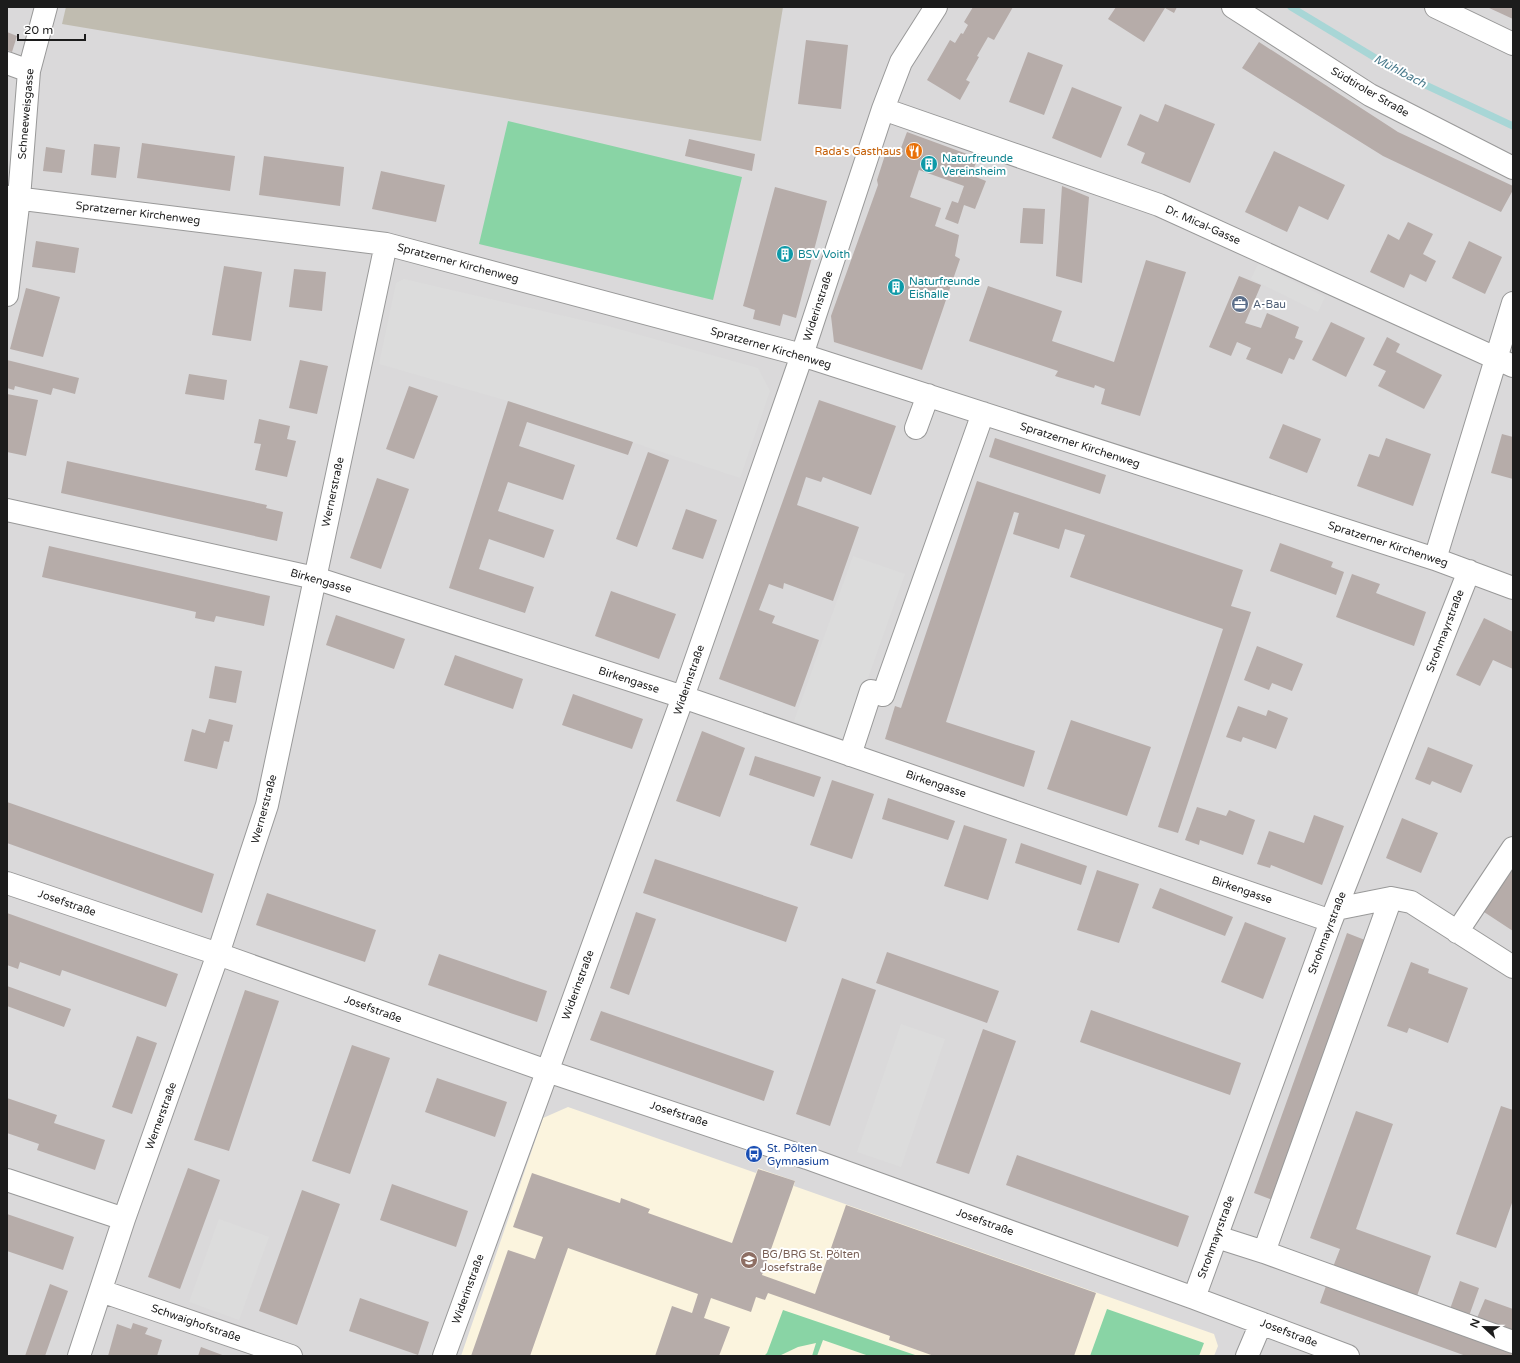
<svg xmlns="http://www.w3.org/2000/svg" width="1520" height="1363" font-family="'Varela Round',sans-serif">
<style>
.residential{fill:#dad9da}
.education{fill:#fbf4de}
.construction{fill:#c0bcb0}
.pitch{fill:#89d4a5}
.parking{fill:#dcdcdc}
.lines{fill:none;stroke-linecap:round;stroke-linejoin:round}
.stream{stroke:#a8d6d6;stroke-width:7}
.building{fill:#b6aca9}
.minor-casing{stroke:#999;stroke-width:24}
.minor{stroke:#fff;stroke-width:22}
.labels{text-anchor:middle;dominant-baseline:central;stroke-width:4;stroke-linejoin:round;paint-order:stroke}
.street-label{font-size:11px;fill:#1c1c1c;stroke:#fff}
.food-label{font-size:11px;fill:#c56008;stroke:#fff;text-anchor:end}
.culture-label{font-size:11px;fill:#0d838f;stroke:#fff;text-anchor:start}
.service-label{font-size:11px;fill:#4e5e75;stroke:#fff;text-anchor:start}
.transit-label{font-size:11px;fill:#164399;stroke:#fff;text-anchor:start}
.education-label{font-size:11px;fill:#785e54;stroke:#fff;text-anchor:start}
.water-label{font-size:12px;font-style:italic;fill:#497a8c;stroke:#fff}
</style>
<rect width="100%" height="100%" fill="#ede7e3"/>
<!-- residential -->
<path class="residential" d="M7,7H1513V1356H7Z"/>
<!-- education -->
<path class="education" d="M568,1107L756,1173L758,1168L795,1181L794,1186L1214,1334L1218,1346L1214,1356H461L543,1118Z"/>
<!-- construction -->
<path class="construction" d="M66,7H783L761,141L62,24Z"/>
<!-- pitch -->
<path class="pitch" d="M508,121L742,177L713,300L479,244Z
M1107,1309L1204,1343L1199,1356H1090Z
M783,1310L918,1356H869L823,1340L817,1356H812L816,1343L798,1347L779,1356H764L767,1353Z"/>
<!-- parking -->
<path class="parking" d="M1258,264L1325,297L1318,312L1251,279Z
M404,279L608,326L758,368L770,391L740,478L508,401L379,364L396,283Z
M853,556L905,574L846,740L794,721Z
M901,1024L945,1039L901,1167L857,1152Z
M219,1219L269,1237L239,1320L189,1302Z"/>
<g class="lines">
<!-- stream -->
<path class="stream" d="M1291,7L1402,74L1513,126"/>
</g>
<!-- building -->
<path class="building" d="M973,7H1013L994,40L988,37L977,56L979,57L966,80L970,82L960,100L927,80L950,40L955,43L961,33L963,34L968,25L964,22Z
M1116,7H1177L1174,13L1165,8L1144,42L1108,19Z
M1487,7H1513V19Z
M7,32L17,36L12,52L7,50Z
M806,40L848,45L841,109L798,104Z
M1259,42L1398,132L1513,186V190L1501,212L1383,156L1242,68Z
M1028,52L1063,65L1044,115L1009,102Z
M1072,87L1122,107L1101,158L1052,138Z
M1165,104L1215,124L1190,183L1141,163L1145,153L1127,145L1140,114L1158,122Z
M907,132L978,158L971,175L986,181L975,209L964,205L958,224L945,219L952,201L958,203L964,186L919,170L910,197L941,208L935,226L959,235L955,256L960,259L922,370L834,342L831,316L878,185L877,180L886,152L898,156Z
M689,139L755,154L752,171L685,156Z
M142,143L235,156L230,191L137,178Z
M94,144L120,147L116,178L91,175Z
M46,147L65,150L62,173L43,171Z
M1274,151L1345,185L1328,220L1299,206L1287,232L1245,212Z
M264,156L344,167L340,206L259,195Z
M381,171L445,185L436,222L372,209Z
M1062,186L1089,197L1082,283L1056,276Z
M775,187L827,201L796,318L783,314L780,326L753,319L755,310L743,306Z
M1023,208L1045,209L1043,244L1020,243Z
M1408,222L1433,234L1423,254L1436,261L1426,282L1410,274L1404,288L1370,272L1388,234L1399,240Z
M36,241L79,248L75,273L32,267Z
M1469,241L1502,257L1485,294L1452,278Z
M1146,260L1186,272L1140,416L1101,404L1105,389L1095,385L1094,388L1055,376L1058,371L969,341L988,286L1062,311L1052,341L1114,362Z
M224,266L262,272L251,341L212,335Z
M294,269L326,272L322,311L289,307Z
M1239,276L1261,285L1245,323L1261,328L1267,313L1299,327L1295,338L1303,341L1294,360L1289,358L1282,374L1246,359L1251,348L1237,342L1231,356L1209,347Z
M26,288L60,297L43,357L10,349Z
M1331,322L1365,338L1346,377L1312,360Z
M1387,337L1400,344L1396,352L1442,375L1424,409L1378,386L1386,371L1373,365Z
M7,360L79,378L75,394L53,388L51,395L15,386L14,390L7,388Z
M300,360L328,366L317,414L289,408Z
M189,374L227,380L224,400L185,394Z
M409,386L438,396L414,459L386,449Z
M7,394L38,400L26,456L7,452Z
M819,400L896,426L871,495L823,477L821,482L806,477L797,505L859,527L833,601L784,583L783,589L769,584L759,610L775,616L772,623L819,640L795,707L719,679Z
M508,401L633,442L628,455L527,422L519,446L575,465L563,500L508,482L498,511L554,530L544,558L489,539L479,569L534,587L525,613L449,588Z
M259,419L290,426L287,439L296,441L287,477L255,470L261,444L254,443Z
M1283,424L1321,439L1307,473L1269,458Z
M1502,434L1513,437V479L1491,473Z
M995,438L1106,475L1100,494L989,457Z
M1386,438L1431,454L1413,506L1357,486L1369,454L1379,457Z
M648,452L669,460L637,547L616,539Z
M67,461L267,505L266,508L283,512L277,541L61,493Z
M377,478L409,489L381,569L350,558Z
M977,481L1243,570L1231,606L1251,612L1178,833L1158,827L1223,629L1070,577L1085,535L1065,529L1059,549L1013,534L1019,513L1014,512L946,722L1035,751L1024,787L885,739L895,706L901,708Z
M686,509L717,520L703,559L672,549Z
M1280,543L1333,562L1331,567L1344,572L1336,595L1270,571Z
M49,546L270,596L264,626L216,616L214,622L195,618L196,612L42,577Z
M1352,574L1380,584L1376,593L1426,612L1414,646L1336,617Z
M611,591L676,614L659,659L595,636Z
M336,615L405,639L394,669L326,645Z
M1484,618L1513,632V669L1493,660L1480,686L1456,675Z
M1257,646L1303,664L1292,691L1272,683L1269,690L1244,680Z
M455,655L523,679L513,709L444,685Z
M215,666L242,671L236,703L209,698Z
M573,694L643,719L632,749L562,725Z
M1238,706L1266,716L1268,710L1288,718L1276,749L1243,737L1241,742L1226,737Z
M209,719L233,725L229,742L224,741L217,769L184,761L192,729L205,733Z
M1071,720L1151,747L1127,816L1047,789Z
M702,731L745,748L720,817L676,801Z
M1428,747L1473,765L1461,793L1432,781L1430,785L1415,779Z
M755,756L821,777L814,797L749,775Z
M832,780L874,794L852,859L810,845Z
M888,798L955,821L948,840L882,819Z
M7,802L214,874L202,913L7,843Z
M1197,807L1226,816L1229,810L1255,820L1243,855L1200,840L1199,845L1185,840Z
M1314,815L1344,826L1322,885L1271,865L1270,868L1257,864L1269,831L1304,843Z
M1402,818L1438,833L1421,873L1386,858Z
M964,825L1007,839L988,900L944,886Z
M1021,843L1087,866L1081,885L1015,863Z
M655,859L798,907L786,942L643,893Z
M1513,868V931L1484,912Z
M1097,870L1139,884L1119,943L1077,930Z
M1160,888L1233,917L1225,936L1152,908Z
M267,893L376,930L365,962L256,925Z
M636,912L656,919L629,995L610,988Z
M7,913L178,974L166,1007L62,970L60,976L20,962L18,969L7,965Z
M1245,922L1286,938L1263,999L1221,982Z
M1347,933L1365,940L1273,1200L1254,1193Z
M887,952L999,991L987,1023L876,983Z
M439,954L547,991L537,1022L428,985Z
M1411,962L1429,969L1428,973L1468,988L1448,1043L1409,1028L1407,1033L1387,1026Z
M842,978L876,990L830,1126L796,1114Z
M7,986L71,1009L64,1027L7,1006Z
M245,990L279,1001L229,1151L194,1140Z
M1091,1010L1241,1063L1230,1095L1080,1042Z
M601,1011L774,1071L764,1101L590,1040Z
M983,1029L1016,1041L969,1174L936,1163Z
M137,1036L157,1043L132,1114L112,1107Z
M352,1045L390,1058L350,1174L312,1161Z
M437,1078L507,1102L495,1137L425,1112Z
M7,1098L57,1115L54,1123L105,1140L95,1170L37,1150L39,1144L7,1133Z
M1501,1106L1513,1110V1200L1496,1248L1456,1234Z
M1356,1111L1393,1124L1356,1229L1431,1256L1417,1296L1333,1267L1340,1249L1310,1238Z
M1017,1155L1189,1216L1178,1247L1006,1185Z
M188,1168L220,1180L180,1289L148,1277Z
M758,1169L795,1181L762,1275L815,1294L846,1205L1096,1293L1074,1356H934L889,1340L890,1336L768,1293L765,1300L756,1297L751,1312L711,1298L704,1318L730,1327L719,1356H655L672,1306L692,1313L698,1294L568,1248L530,1356H471L508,1250L535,1259L543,1237L513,1227L532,1173L620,1203L621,1198L650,1209L648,1213L732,1243Z
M392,1184L468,1211L456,1247L380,1220Z
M302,1190L340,1204L297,1325L259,1311Z
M7,1214L74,1237L63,1270L7,1251Z
M1460,1281L1479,1288L1469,1316L1450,1309Z
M50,1284L68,1291L45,1356H25Z
M1326,1286L1513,1354V1356H1466L1320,1303Z
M360,1298L429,1322L418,1355L349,1331Z
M1485,1299L1513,1309V1331L1477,1318Z
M133,1323L148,1328L145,1334L162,1340L157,1356H108L117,1324L131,1329Z
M201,1347L225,1356H198Z"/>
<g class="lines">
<!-- minor casing -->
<g class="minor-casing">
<path id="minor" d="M1233,7L1370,95L1513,168
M1436,7L1513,44
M7,63L29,71
M883,109L1159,205L1513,366
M7,197L386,244L802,355L1435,559L1513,588
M7,295L19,198L29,71L46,7
M916,428L928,395
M7,510L315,578L683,697L1331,921
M1435,559L1513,303
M850,755L871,691L883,695L983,413
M7,883L218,954L547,1071L807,1158L1194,1298L1348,1356
M1391,898L1264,1252L1513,1342
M1336,909L1391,898L1411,902L1513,967
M1457,932L1513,848
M7,1180L124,1219
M1217,1237L1264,1252
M101,1291L291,1356
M1194,1298L1331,921L1469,571
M79,1356L124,1219L218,954L267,805L386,244
M444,1356L683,697L802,355L883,109L901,62L936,7
M1247,1356L1261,1323"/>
</g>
<!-- minor -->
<use href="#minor" class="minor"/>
</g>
<!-- icons -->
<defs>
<g id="restaurant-disc" transform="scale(0.9)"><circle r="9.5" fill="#e8710a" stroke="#fff"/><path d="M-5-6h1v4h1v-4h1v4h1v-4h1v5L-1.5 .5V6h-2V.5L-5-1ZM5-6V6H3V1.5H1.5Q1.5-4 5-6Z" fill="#fff"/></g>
<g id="building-disc" transform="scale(0.9)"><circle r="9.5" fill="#0f9aa8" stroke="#fff"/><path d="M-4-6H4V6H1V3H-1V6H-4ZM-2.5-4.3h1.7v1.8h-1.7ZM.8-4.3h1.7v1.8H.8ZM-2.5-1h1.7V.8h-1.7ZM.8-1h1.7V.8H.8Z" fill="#fff"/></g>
<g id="office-disc" transform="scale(0.9)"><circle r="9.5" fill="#5c6f8a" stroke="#fff"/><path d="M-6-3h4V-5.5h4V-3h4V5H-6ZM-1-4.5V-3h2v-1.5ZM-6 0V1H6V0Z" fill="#fff"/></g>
<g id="bus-disc" transform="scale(0.9)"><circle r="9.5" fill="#1a4fb4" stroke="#fff"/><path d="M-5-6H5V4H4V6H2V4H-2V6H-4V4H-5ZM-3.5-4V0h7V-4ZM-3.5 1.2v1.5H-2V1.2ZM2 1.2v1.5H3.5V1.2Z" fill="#fff"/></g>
<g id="school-disc" transform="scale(0.9)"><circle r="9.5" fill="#8d6e63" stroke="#fff"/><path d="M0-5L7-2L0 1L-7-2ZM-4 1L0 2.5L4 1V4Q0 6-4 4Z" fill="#fff"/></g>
</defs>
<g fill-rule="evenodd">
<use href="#restaurant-disc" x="914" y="151"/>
<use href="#building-disc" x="929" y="164"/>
<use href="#building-disc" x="785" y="254"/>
<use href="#building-disc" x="896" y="287"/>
<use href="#office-disc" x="1240" y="304"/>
<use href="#bus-disc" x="754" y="1154"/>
<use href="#school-disc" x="749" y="1260"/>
</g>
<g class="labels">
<!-- street labels -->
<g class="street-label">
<text transform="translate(1370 92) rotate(30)">Südtiroler Straße</text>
<text transform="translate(26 114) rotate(-85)">Schneeweisgasse</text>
<text transform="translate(138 213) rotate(7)">Spratzerner Kirchenweg</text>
<text transform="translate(1203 225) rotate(24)">Dr. Mical-Gasse</text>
<text transform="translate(458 263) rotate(15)">Spratzerner Kirchenweg</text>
<text transform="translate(818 306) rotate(-72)">Widerinstraße</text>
<text transform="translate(771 348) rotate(16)">Spratzerner Kirchenweg</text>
<text transform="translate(1080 445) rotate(18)">Spratzerner Kirchenweg</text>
<text transform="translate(333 492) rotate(-78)">Wernerstraße</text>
<text transform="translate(1388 544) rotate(18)">Spratzerner Kirchenweg</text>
<text transform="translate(321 581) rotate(16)">Birkengasse</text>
<text transform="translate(1445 631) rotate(-69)">Strohmayrstraße</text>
<text transform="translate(629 680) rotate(18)">Birkengasse</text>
<text transform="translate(689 680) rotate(-71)">Widerinstraße</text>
<text transform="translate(936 784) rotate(19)">Birkengasse</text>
<text transform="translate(264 809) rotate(-75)">Wernerstraße</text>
<text transform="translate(1242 890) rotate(19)">Birkengasse</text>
<text transform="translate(67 903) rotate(19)">Josefstraße</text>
<text transform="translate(1327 933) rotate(-69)">Strohmayrstraße</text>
<text transform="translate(578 985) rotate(-70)">Widerinstraße</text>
<text transform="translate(373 1009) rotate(20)">Josefstraße</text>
<text transform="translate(679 1114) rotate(18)">Josefstraße</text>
<text transform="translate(161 1116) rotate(-70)">Wernerstraße</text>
<text transform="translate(985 1222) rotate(20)">Josefstraße</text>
<text transform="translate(1216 1237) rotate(-70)">Strohmayrstraße</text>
<text transform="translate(468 1289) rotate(-70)">Widerinstraße</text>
<text transform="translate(196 1323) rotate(19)">Schwaighofstraße</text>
<text transform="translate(1289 1333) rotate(21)">Josefstraße</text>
</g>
<!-- food labels -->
<g class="food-label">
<text x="901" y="151">Rada's Gasthaus</text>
</g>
<!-- culture labels -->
<g class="culture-label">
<text x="942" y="158">Naturfreunde<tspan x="942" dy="13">Vereinsheim</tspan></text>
<text x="798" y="254">BSV Voith</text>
<text x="909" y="281">Naturfreunde<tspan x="909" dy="13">Eishalle</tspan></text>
</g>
<!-- service labels -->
<g class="service-label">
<text x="1253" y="304">A-Bau</text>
</g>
<!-- transit labels -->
<g class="transit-label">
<text x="767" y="1148">St. Pölten<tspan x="767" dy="13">Gymnasium</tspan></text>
</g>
<!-- education labels -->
<g class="education-label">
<text x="762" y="1254">BG/BRG St. Pölten<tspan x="762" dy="13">Josefstraße</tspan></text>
</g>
<!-- water labels -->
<g class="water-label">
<text transform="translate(1400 71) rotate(28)">Mühlbach</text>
</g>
</g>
<!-- border -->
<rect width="1520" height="1363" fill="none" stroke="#1c1c1c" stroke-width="16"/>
<!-- north arrow -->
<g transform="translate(1484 1327) rotate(292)" stroke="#ffffff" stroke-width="3" paint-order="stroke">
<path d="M0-3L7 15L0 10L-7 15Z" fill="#1c1c1c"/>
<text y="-6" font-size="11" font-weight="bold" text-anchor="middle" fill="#1c1c1c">N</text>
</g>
<!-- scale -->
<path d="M18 34v6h67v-6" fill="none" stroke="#1c1c1c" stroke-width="2"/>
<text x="24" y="34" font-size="12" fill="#1c1c1c" stroke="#ffffff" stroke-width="3" paint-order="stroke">20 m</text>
</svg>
